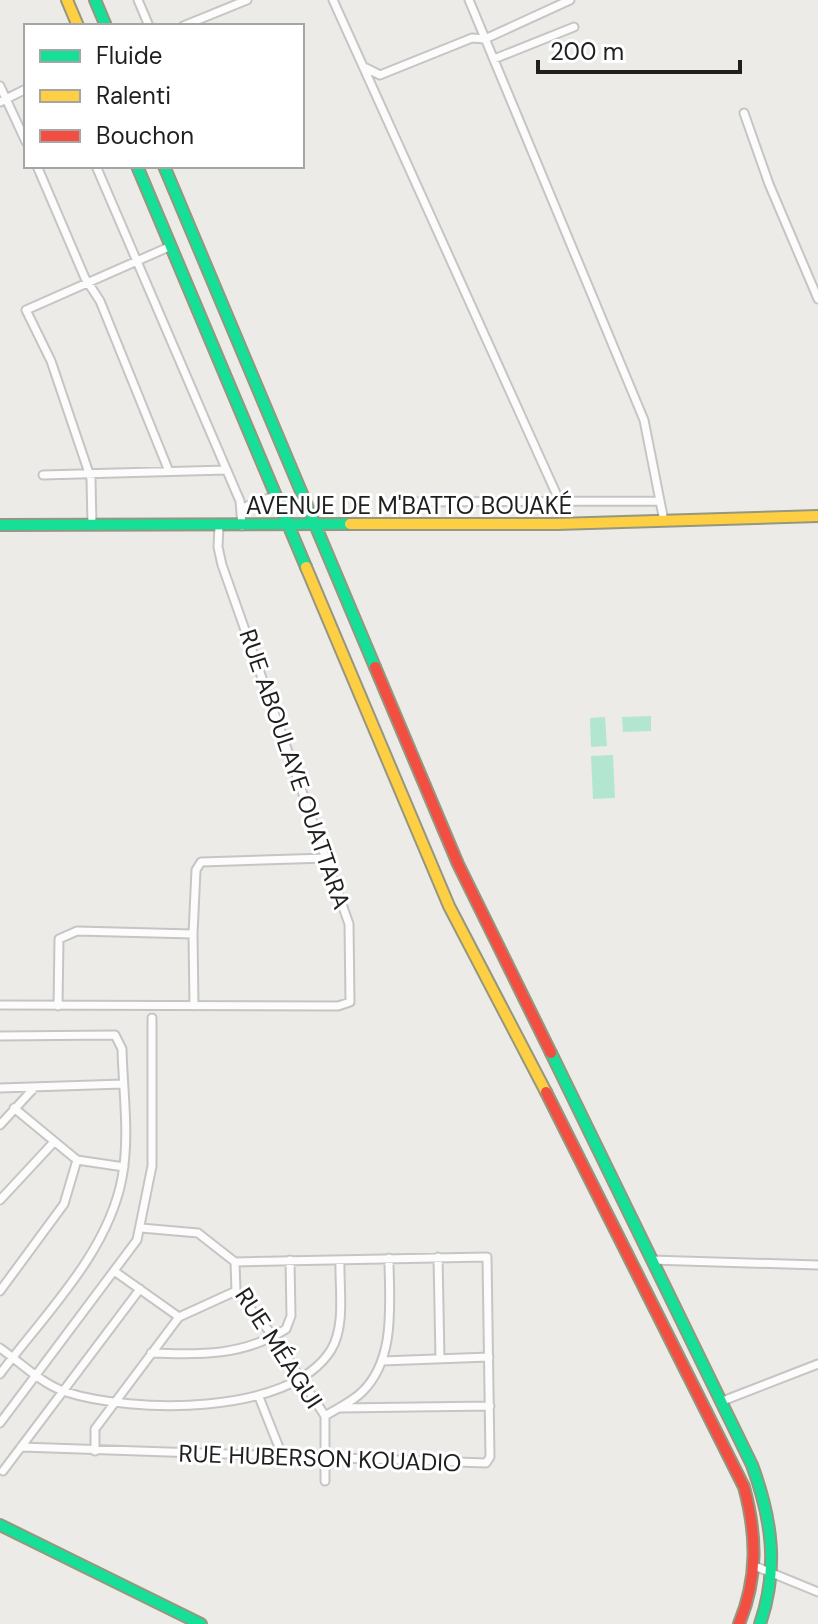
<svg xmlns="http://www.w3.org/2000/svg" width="818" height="1624" font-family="'DM Sans',sans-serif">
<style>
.pitch{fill:#b2e6d1}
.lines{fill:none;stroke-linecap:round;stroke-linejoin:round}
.street-casing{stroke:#c6c5c4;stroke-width:11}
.fast-casing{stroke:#95977f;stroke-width:14}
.slow-casing{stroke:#95977f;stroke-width:14}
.jam-casing{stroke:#95977f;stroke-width:14}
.street{stroke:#fcfcfc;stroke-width:7}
.fast{stroke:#16e098;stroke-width:10}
.slow{stroke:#ffcf43;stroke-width:10}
.jam{stroke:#f24e42;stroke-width:10}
.labels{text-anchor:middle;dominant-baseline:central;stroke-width:6;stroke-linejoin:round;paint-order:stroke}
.street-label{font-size:24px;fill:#1f1f1f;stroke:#fff}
</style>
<rect width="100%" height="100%" fill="#edebe8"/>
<!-- pitch -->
<path class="pitch" d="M651,716V731L623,732L622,717Z
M605,717L607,746L591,747L590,718Z
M613,755L615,798L593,799L591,756Z"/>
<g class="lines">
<!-- street casing -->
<g class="street-casing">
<path id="street" d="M138,0L149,26
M333,0L560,502
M469,0L644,420L664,521
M183,26L247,0
M494,59L574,27
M366,68L380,75L472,38L485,39L570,0
M0,86L26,142
M0,102L26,89
M744,113L769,184L818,299
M37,166L85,278L100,301L168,469
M96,166L240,501L242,526
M43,475L226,470
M406,502L660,501
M242,508L277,495
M92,525L91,479L51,361L26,310L171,246
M193,934L194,1006
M0,1005L338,1006L350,1002L349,924L222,565L218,547L219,526
M58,1006L59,939L77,931L193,934L196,870L201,862L327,858
M0,1036L115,1035L122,1049C123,1091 130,1137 122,1178C108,1253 44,1315 0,1374
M0,1088L123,1084
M14,1108L77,1160L124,1167
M0,1125L34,1088
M0,1200L53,1143
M438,1257L440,1359
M651,1260L818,1265
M235,1262L236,1291L274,1337L325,1416V1481
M114,1271L179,1317L236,1291
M0,1291L64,1204L77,1160
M0,1348C20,1362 43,1385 66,1392C131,1413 289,1417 331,1350C346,1326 339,1287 340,1260
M151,1353C201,1355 243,1356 286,1329L291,1316L290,1260
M382,1361L489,1357
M259,1397L282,1455
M720,1402L818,1364
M340,1408L490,1406
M325,1416C336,1409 352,1402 362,1392C397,1358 389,1301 389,1258
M0,1423L137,1240L152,1166V1018
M21,1447L486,1463L490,1457L487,1257L235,1262L198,1233L141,1228
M95,1451V1429L179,1317
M3,1471L140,1289
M757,1567L818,1592"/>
</g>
<!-- fast casing -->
<g class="fast-casing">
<path id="fast" d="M95,0L106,26
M137,166L306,567
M164,166L375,667
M0,525L350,524
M551,1053L752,1465C772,1519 779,1569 760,1624
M0,1525L201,1624"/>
</g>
<!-- slow casing -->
<g class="slow-casing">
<path id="slow" d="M67,0L78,26
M350,524H557L818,516
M306,567L449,906L546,1092"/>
</g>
<!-- jam casing -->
<g class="jam-casing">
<path id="jam" d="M375,667L458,864L551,1053
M546,1092L744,1487C757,1535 758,1578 739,1624"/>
</g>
<!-- street -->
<use href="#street" class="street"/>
<!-- fast -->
<use href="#fast" class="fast"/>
<!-- slow -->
<use href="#slow" class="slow"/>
<!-- jam -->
<use href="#jam" class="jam"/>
</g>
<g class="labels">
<!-- street labels -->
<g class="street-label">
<text x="409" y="505">AVENUE DE M'BATTO BOUAKÉ</text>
<text transform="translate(295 769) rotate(71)">RUE ABOULAYE OUATTARA</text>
<text transform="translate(279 1348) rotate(57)">RUE MÉAGUI</text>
<text transform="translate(320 1458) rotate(2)">RUE HUBERSON KOUADIO</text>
</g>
</g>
<!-- legend -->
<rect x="24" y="24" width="280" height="144" fill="#ffffff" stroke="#a5a5a5" stroke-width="2"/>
<rect x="40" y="50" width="40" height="12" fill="#16e098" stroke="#a5a5a5" stroke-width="2"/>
<text x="96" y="64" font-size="24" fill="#1f1f1f">Fluide</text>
<rect x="40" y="90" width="40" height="12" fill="#ffcf43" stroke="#a5a5a5" stroke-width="2"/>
<text x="96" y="104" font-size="24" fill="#1f1f1f">Ralenti</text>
<rect x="40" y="130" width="40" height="12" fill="#f24e42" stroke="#a5a5a5" stroke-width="2"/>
<text x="96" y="144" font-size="24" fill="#1f1f1f">Bouchon</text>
<!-- scale -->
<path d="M538 60v12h202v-12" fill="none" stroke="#1f1f1f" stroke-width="4"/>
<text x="550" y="60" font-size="24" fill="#1f1f1f" stroke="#ffffff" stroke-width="6" paint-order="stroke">200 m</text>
</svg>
